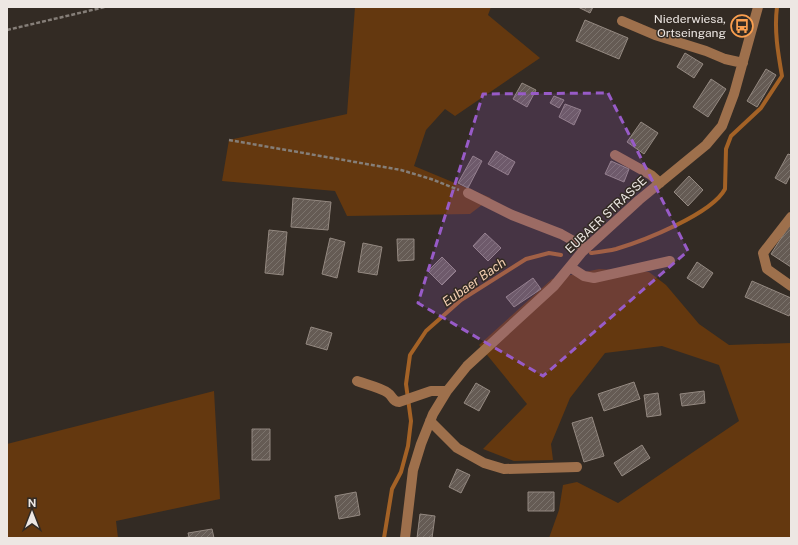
<svg xmlns="http://www.w3.org/2000/svg" width="798" height="545" font-family="'Public Sans',sans-serif">
<style>
.green{fill:#64380f}
.lines{fill:none;stroke-linecap:round;stroke-linejoin:round}
.stream{stroke:#a46226;stroke-width:4}
.building{fill:url(#building-hatch);stroke:#948981}
.path{stroke:#857e78;stroke-width:2.5;stroke-dasharray:4 2;stroke-linecap:butt}
.minor{stroke:#9e704c;stroke-width:10}
.marked{fill:#985bc8;fill-opacity:0.2;stroke:#985bc8;stroke-width:3;stroke-dasharray:8 5;stroke-linejoin:round}
.labels{text-anchor:middle;dominant-baseline:central;stroke-width:3;stroke-linejoin:round;paint-order:stroke}
.poi-label{font-size:12px;fill:#ede7e3;stroke:#332b24;text-anchor:end}
.street-label{font-size:12px;fill:#ede7e3;stroke:#332b24}
.water-label{font-size:13px;font-style:italic;fill:#f2cdb0;stroke:#332b24}
</style>
<defs>
<pattern id="building-hatch" width="6" height="6" patternUnits="userSpaceOnUse"><rect width="6" height="6" fill="#655b54"/><path d="M-1 1l2-2M0 6l6-6M5 7l2-2" fill="none" stroke="#7b736c"/></pattern>
</defs>
<rect width="100%" height="100%" fill="#332b24"/>
<!-- green -->
<path class="green" d="M355,7H491L488,15L540,58L455,116L445,109L426,130L414,166L491,198L470,214L347,216L335,191L222,181L229,140L347,114Z
M599,269L649,272L666,285L699,324L729,345L791,343V538H549L559,510L563,485L577,482L618,503L739,421L719,365L662,346L605,353L570,398L551,444L553,460L514,461L483,449L527,404L479,345L552,279Z
M214,391L220,499L116,521L118,538H7V444Z"/>
<g class="lines">
<!-- stream -->
<path class="stream" d="M591,253C599,252 608,251 616,249C643,241 712,214 725,189L726,149L731,136L761,108L782,76C778,53 774,30 777,7
M384,538L392,489L401,472L408,446L411,421L406,384L410,355L426,331L461,300L526,259L549,253L561,255"/>
</g>
<!-- building -->
<path class="building" d="M578,7H593L590,13Z
M585,20L628,38L619,59L576,41Z
M685,53L703,64L694,78L677,67Z
M766,69L776,75L757,107L747,101Z
M711,79L726,89L708,117L693,107Z
M522,83L536,90L527,107L513,99Z
M554,96L564,100L559,108L550,103Z
M565,104L581,110L574,125L559,117Z
M641,122L658,133L644,154L627,142Z
M496,151L515,162L508,175L488,164Z
M788,154L791,155V174L786,184L775,178Z
M473,156L482,161L468,188L458,183Z
M611,161L629,169L624,182L605,174Z
M689,176L703,190L688,206L674,192Z
M293,198L331,202L328,230L291,227Z
M789,226L791,227V267L771,254Z
M269,230L287,232L283,275L265,273Z
M485,233L501,248L488,261L473,246Z
M330,238L345,242L337,278L322,274Z
M397,239H414V260L398,261Z
M363,243L382,247L377,275L358,272Z
M442,257L456,271L442,285L428,271Z
M697,262L713,273L703,288L687,278Z
M533,278L541,289L514,307L506,297Z
M752,281L791,298V312L789,316L745,297Z
M311,327L332,333L327,350L306,344Z
M634,382L640,399L604,411L598,394Z
M476,383L490,391L479,411L464,403Z
M704,391L705,403L682,406L680,394Z
M658,393L661,415L647,417L644,395Z
M592,417L604,456L584,462L572,423Z
M252,429H270V460H252Z
M642,445L650,458L622,476L614,463Z
M457,469L470,475L461,493L449,487Z
M356,492L360,515L339,519L335,496Z
M528,492H554V511H528Z
M420,514L435,516L432,538H417Z
M212,529L214,538H182L189,537L188,533Z"/>
<g class="lines">
<!-- path -->
<path class="path" d="M7,30L105,7
M229,140L401,170L431,179L459,190"/>
<!-- minor -->
<path class="minor" d="M622,21L655,35L706,51L725,59L743,63
M615,155L651,175L660,183
M468,193L512,215L561,234L586,248
M791,217L763,253L767,269L791,286
M570,267L584,276L594,278L670,261
M357,381C365,384 382,388 388,393C393,396 392,402 399,402L431,391H447
M430,421L457,448L484,463L504,469L577,467
M405,538L413,470L421,444L433,414L447,391L467,366L554,286L582,252L639,200L706,145L722,126L734,94L758,7"/>
</g>
<!-- marked area -->
<path class="marked" d="M608,93L688,251L543,376L418,303L483,94Z"/>
<!-- icons -->
<defs>
<g id="bus-ring" transform="scale(1.15)"><circle r="9.5" fill="#332b24" stroke="#fa9f4f" stroke-width="1.5"/><path d="M-5-6H5V4H4V6H2V4H-2V6H-4V4H-5ZM-3.5-4V0h7V-4ZM-3.5 1.2v1.5H-2V1.2ZM2 1.2v1.5H3.5V1.2Z" fill="#fa9f4f"/></g>
</defs>
<g fill-rule="evenodd">
<use href="#bus-ring" x="742" y="26"/>
</g>
<g class="labels">
<!-- poi labels -->
<g class="poi-label">
<text x="726" y="19">Niederwiesa,<tspan x="726" dy="14">Ortseingang</tspan></text>
</g>
<!-- street labels -->
<g class="street-label">
<text transform="translate(606 215) rotate(-43)">EUBAER STRASSE</text>
</g>
<!-- water labels -->
<g class="water-label">
<text transform="translate(474 282) rotate(-35)">Eubaer Bach</text>
</g>
</g>
<!-- border -->
<rect width="798" height="545" fill="none" stroke="#ede7e3" stroke-width="16"/>
<!-- north arrow -->
<g transform="translate(32 513)" stroke="#332b24" stroke-width="3" paint-order="stroke">
<path d="M0-3L7 15L0 10L-7 15Z" fill="#ede7e3"/>
<text y="-6" font-size="11" font-weight="bold" text-anchor="middle" fill="#ede7e3">N</text>
</g>
</svg>
